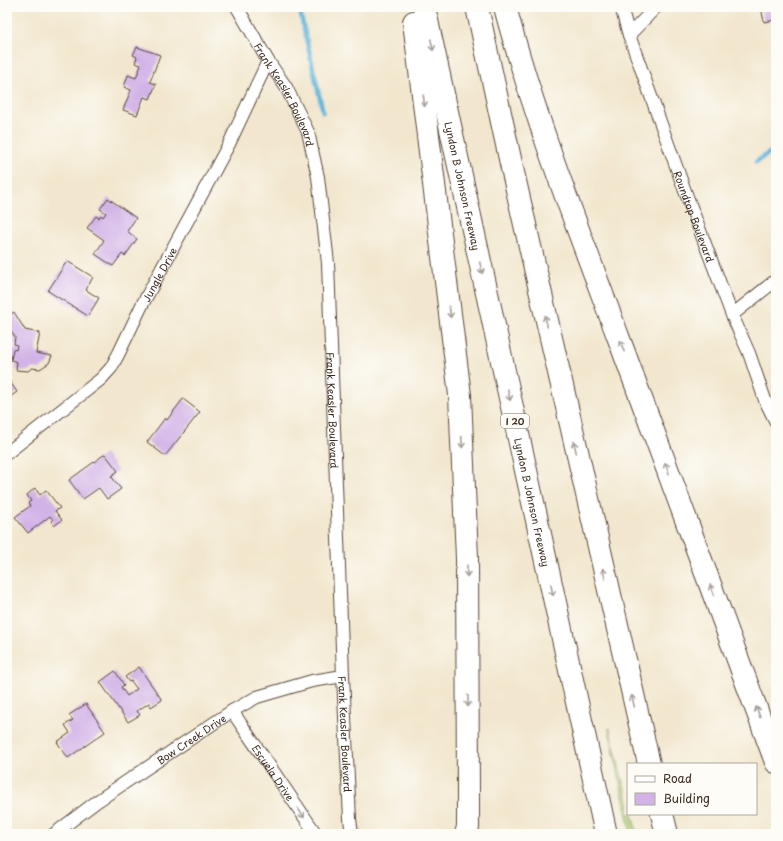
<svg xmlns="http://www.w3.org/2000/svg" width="783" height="841" font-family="'Playpen Sans',sans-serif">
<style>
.green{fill:#acc76e;stroke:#747846}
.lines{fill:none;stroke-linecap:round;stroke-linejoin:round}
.stream{stroke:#60b5dc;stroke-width:4.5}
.building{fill:#d2b2e7}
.street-casing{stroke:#564638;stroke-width:14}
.highway-casing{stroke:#564638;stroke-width:24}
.street{stroke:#fff;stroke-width:12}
.highway{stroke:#fff;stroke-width:22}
.oneway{stroke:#a79f9a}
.labels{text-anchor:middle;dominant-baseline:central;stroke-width:3;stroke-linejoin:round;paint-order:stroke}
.shield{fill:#fdfcf7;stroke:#75695f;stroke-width:1}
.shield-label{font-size:9px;font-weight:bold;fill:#3b2a1e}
.street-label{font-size:10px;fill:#3b2a1e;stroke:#fdfcf7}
</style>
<rect width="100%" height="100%" fill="#fdfcf7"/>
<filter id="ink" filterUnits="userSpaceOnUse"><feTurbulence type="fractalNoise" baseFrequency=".025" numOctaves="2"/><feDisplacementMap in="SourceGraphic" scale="8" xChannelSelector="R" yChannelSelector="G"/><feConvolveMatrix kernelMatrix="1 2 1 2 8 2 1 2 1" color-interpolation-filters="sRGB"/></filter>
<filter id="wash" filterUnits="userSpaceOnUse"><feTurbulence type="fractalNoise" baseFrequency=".012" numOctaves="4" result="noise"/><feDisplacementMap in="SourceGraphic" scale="16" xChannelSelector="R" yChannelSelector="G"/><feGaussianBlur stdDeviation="0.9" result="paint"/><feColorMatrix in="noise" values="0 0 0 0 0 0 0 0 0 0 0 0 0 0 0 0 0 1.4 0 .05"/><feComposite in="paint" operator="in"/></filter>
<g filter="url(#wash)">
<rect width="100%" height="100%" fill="#f2e7ce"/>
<!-- green -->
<path class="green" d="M609,728L628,800V814H632L637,834H631L627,816Z"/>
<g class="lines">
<!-- stream -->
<path class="stream" d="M299,7L323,112
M756,162L776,148"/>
</g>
<g id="blocks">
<!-- building -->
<path class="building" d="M761,7H776V20L764,22Z
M137,47L160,55L150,82L156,84L150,99L144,97L137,115L123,110L131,90L124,87L128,75L136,78L141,65L135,63L137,57L133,55Z
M108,198L136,218L127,231L137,239L125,256L122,254L113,266L95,254L104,240L87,228L96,216L99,218L101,215L103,217L106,213L100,209Z
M67,261L93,277L86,290L99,298L88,316L48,291Z
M14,312L25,330L40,333L36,353L52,356L49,363L40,369L32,368L28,371L16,370L17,362L11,360L13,349L16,350L17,345L14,344L15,337L7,325V317Z
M7,377L17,392L7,399Z
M183,399L200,412L165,456L147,442L165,418L167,420Z
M105,454L118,471L111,476L121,489L107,499L99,488L83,499L69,480Z
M35,488L40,495L46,490L60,508L55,511L62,520L54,526L51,521L53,520L50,516L28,533L15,517L30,506L28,503L31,501L27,495Z
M139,667L162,700L151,707L149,703L137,711L140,715L128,722L100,682L115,671L124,685L121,687L127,696L137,689L131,681L129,682L125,677Z
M86,704L105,732L68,758L57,742L70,733L65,725L73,720L69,715Z"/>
</g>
</g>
<g filter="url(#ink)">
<use href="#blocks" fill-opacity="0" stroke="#564638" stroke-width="1"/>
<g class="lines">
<!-- street casing -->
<g class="street-casing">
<g id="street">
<path id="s1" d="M237,7L268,61L286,87L308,132L318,177L328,263L343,676L350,819L352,834"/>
<path id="s2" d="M621,7L629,35L685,191L732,315L749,353L765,400L776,422"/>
<path d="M629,35L656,7"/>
<path d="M732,315L776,280"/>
<path id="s3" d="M7,453L101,379L111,368L119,353L142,305L229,144L268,61"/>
<path id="s4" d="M232,711L316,834"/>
<path id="s5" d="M54,834L96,802L232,711L257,697L312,681L343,676"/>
</g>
</g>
<!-- highway casing -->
<g class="highway-casing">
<g id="highway">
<path id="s6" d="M424,7L606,834"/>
<path d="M477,7L512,168L649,764"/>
<path d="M505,7C535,120 578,229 619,339C671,480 724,621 776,762"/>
<path d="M414,22L460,395L467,558L468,793V827L466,834"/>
<path d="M662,814L667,834"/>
</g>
</g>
<!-- street -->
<use href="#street" class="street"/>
<!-- highway -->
<use href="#highway" class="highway"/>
</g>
<!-- one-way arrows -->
<defs><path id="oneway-shaft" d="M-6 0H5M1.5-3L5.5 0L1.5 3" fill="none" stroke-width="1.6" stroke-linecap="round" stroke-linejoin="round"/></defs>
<g class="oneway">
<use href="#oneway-shaft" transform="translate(432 45) rotate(78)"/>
<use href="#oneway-shaft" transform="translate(424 101) rotate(83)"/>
<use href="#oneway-shaft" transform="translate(481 268) rotate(78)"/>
<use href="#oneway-shaft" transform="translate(450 312) rotate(83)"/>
<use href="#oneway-shaft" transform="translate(546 321) rotate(-103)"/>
<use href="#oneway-shaft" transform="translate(622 346) rotate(-110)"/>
<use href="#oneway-shaft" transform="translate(509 395) rotate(78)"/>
<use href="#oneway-shaft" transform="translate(462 442) rotate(87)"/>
<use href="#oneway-shaft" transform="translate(575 447) rotate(-103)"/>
<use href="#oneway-shaft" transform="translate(667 468) rotate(-110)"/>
<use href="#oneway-shaft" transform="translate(467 571) rotate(90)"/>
<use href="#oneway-shaft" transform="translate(604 574) rotate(-103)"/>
<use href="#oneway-shaft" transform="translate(552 590) rotate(78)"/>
<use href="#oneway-shaft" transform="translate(712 590) rotate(-110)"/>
<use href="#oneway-shaft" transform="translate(468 701) rotate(90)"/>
<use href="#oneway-shaft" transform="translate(633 701) rotate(-103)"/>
<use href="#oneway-shaft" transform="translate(758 712) rotate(-110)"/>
<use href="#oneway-shaft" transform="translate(301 813) rotate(56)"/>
</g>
</g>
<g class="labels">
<!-- shield labels -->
<rect class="shield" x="501" y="414" width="28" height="14" rx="3"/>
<g class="shield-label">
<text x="515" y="421">I 20</text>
</g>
<!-- street labels -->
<g class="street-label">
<text stroke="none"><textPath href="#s1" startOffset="100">Frank Keasler Boulevard</textPath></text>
<text stroke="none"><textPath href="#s6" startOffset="183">Lyndon B Johnson Freeway</textPath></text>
<text stroke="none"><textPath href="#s2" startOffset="222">Roundtop Boulevard</textPath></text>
<text stroke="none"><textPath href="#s3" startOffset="240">Jungle Drive</textPath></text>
<text stroke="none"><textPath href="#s1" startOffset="424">Frank Keasler Boulevard</textPath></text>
<text stroke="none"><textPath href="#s6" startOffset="507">Lyndon B Johnson Freeway</textPath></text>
<text stroke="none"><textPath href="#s1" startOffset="748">Frank Keasler Boulevard</textPath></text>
<text stroke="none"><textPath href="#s5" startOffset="167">Bow Creek Drive</textPath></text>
<text stroke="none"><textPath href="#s4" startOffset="74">Escuela Drive</textPath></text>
</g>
</g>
<!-- margin -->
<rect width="783" height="841" fill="none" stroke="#fdfcf7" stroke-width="24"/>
<!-- legend -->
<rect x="627" y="763" width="130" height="52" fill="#fdfcf7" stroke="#afa8a0"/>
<rect x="635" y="776" width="20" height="6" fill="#ffffff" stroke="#afa8a0"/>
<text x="663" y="783" font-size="12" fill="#3b2a1e">Road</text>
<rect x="635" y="793" width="20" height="12" fill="#d2b2e7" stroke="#afa8a0"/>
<text x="663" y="803" font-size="12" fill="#3b2a1e">Building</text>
</svg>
